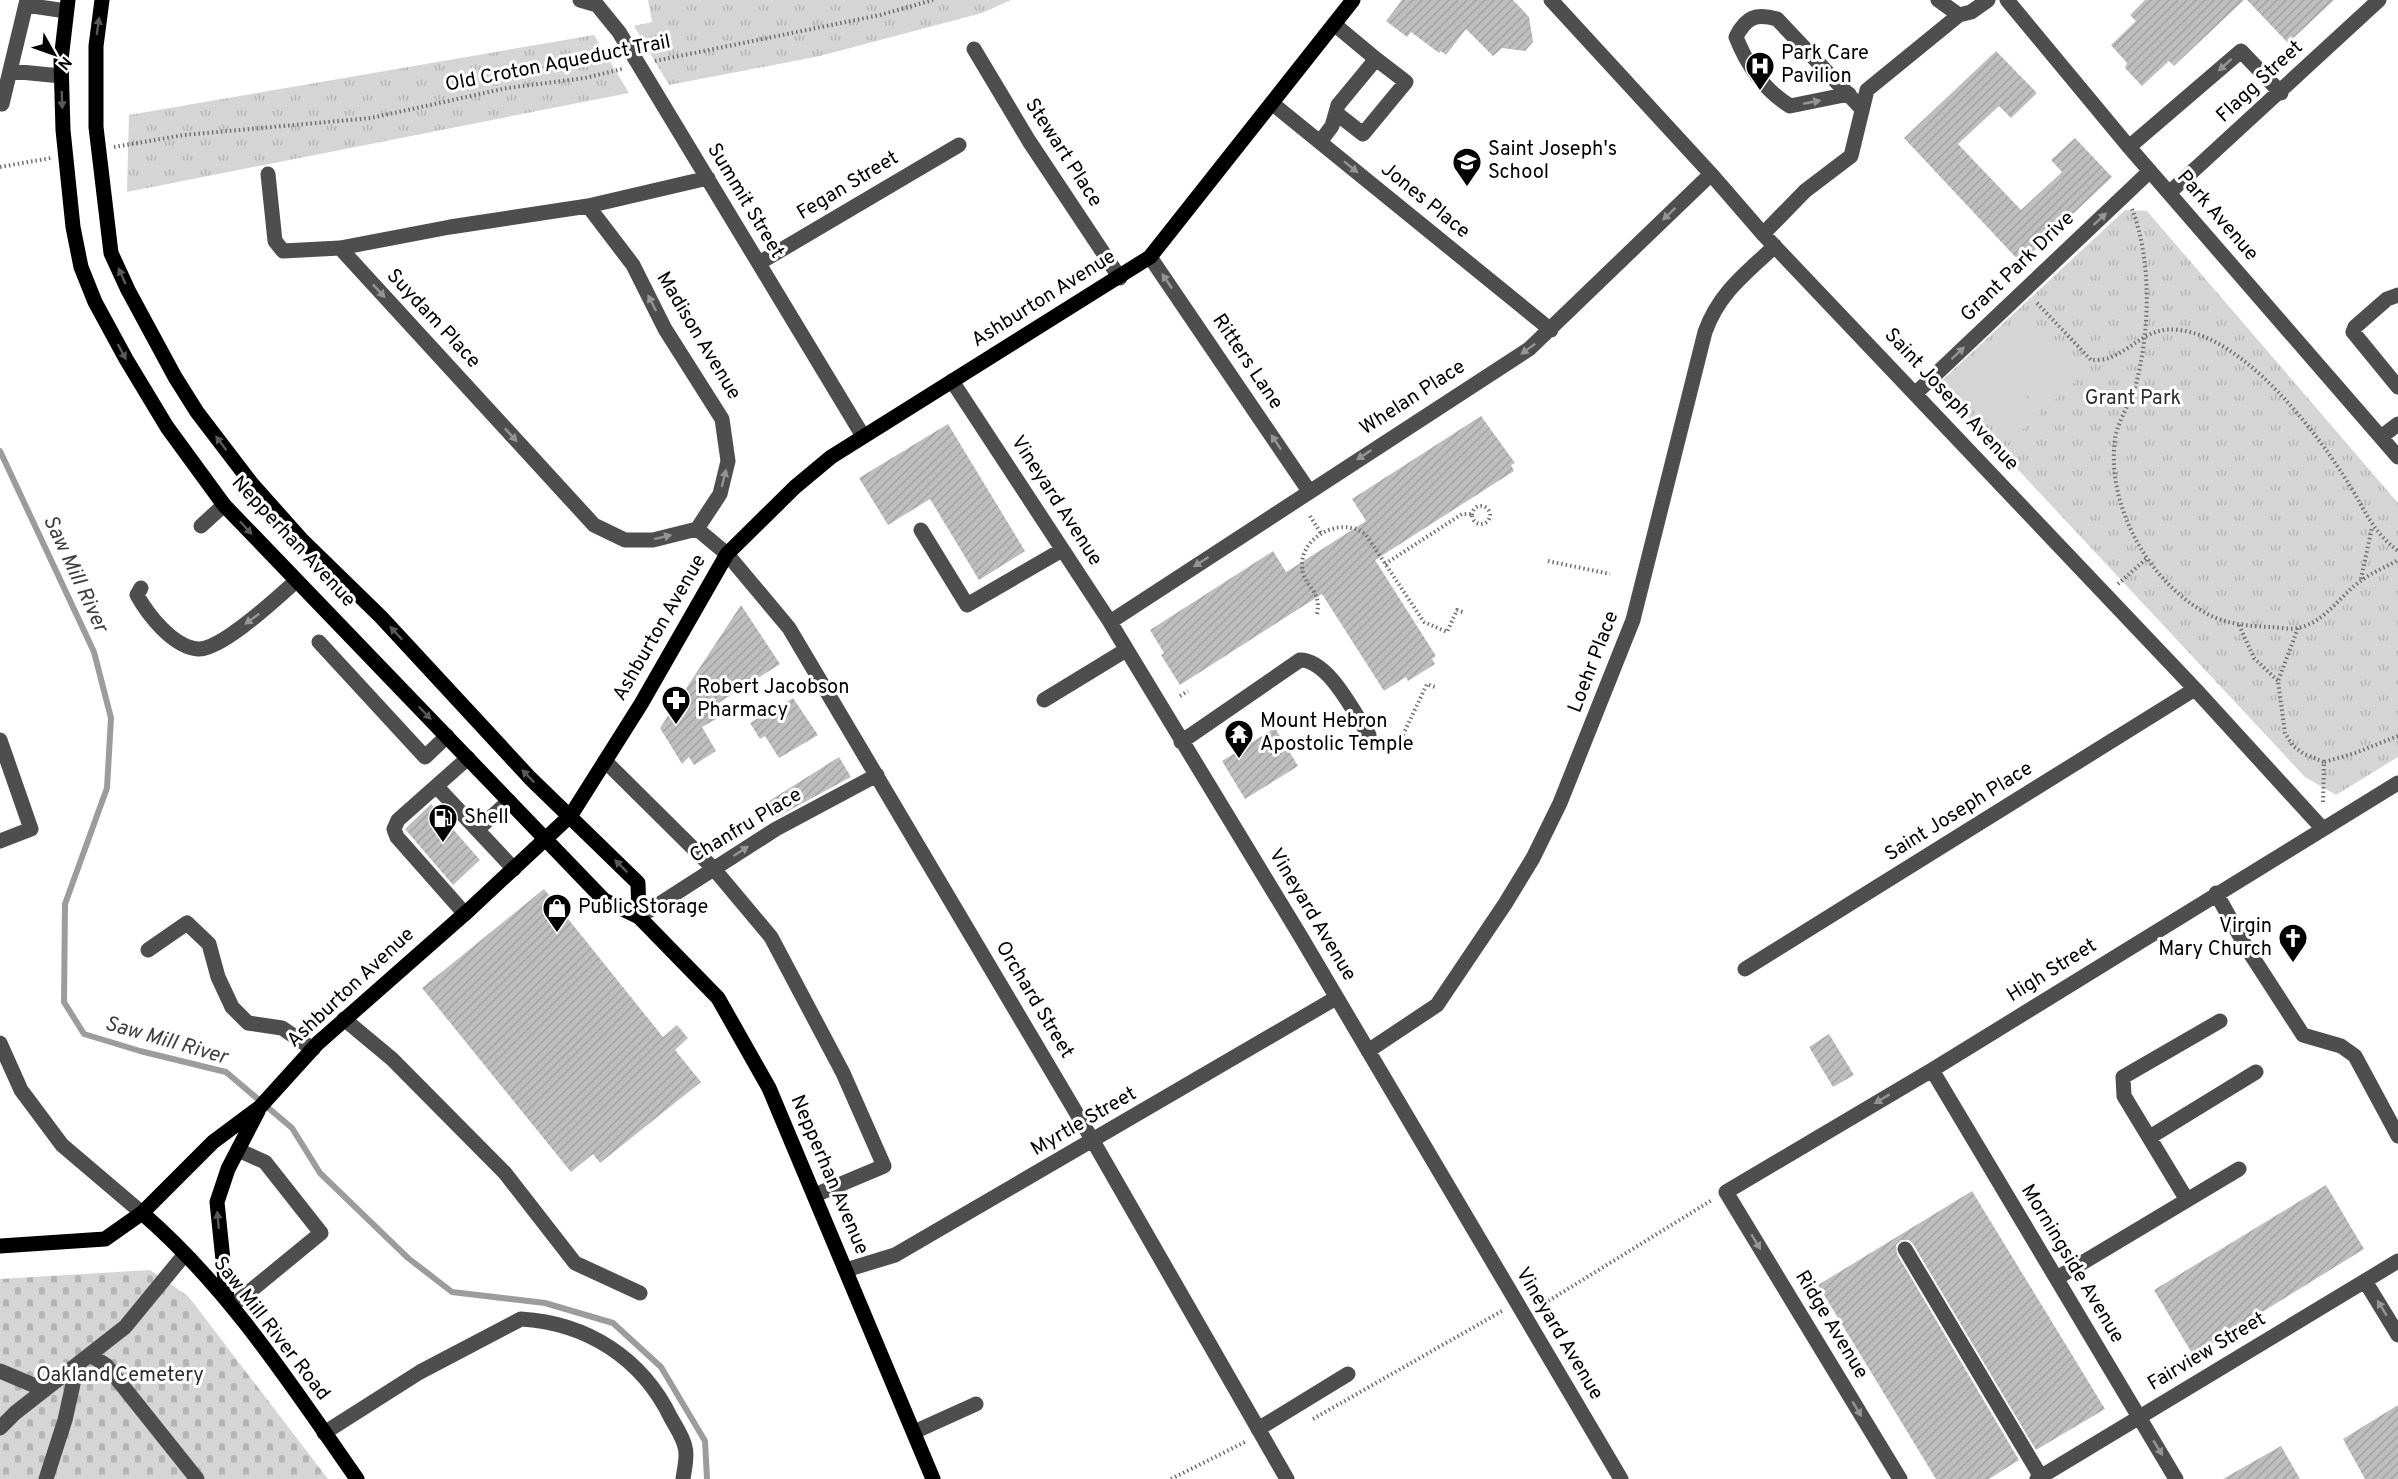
<svg xmlns="http://www.w3.org/2000/svg" width="2398" height="1479" font-family="Overpass,sans-serif">
<style>
.grass{fill:url(#grass-tufts)}
.cemetery{fill:url(#cemetery-stones)}
.garden{fill:#d5d5d5}
.lines{fill:none;stroke-linecap:round;stroke-linejoin:round}
.stream{stroke:#9c9c9c;stroke-width:6}
.building{fill:url(#building-hatch)}
.path{stroke:#707070;stroke-width:4;stroke-dasharray:1.5 3;stroke-linecap:butt}
.minor{stroke:#4e4e4e;stroke-width:15}
.major{stroke:#000;stroke-width:15}
.oneway{fill:#595959}
.oneway2{fill:#959595}
.labels{text-anchor:middle;dominant-baseline:central;stroke-width:6;stroke-linejoin:round;paint-order:stroke}
.poi-label{font-size:20px;fill:#000;stroke:#fff;text-anchor:start}
.street-label{font-size:20px;fill:#000;stroke:#fff}
.park-label{font-size:20px;fill:#2c2c2c;stroke:#fff}
.water-label{font-size:21px;font-style:italic;fill:#3d3d3d;stroke:#fff}
</style>
<defs>
<pattern id="grass-tufts" width="24" height="20" patternUnits="userSpaceOnUse" patternTransform="scale(1.5)"><rect width="24" height="20" fill="#d5d5d5"/><path d="M3 7l-1-3M5 7V3M7 7l1-3M15 17l-1-3M17 17v-4M19 17l1-3" fill="none" stroke="#b5b5b5"/></pattern>
<pattern id="cemetery-stones" width="16" height="16" patternUnits="userSpaceOnUse" patternTransform="scale(1.5)"><rect width="16" height="16" fill="#d5d5d5"/><path d="M2 7V4a2 2 0 0 1 4 0v3zM10 15v-3a2 2 0 0 1 4 0v3z" fill="#b5b5b5"/></pattern>
<pattern id="building-hatch" width="6" height="6" patternUnits="userSpaceOnUse" patternTransform="scale(1.5)"><rect width="6" height="6" fill="#bebebe"/><path d="M-1 1l2-2M0 6l6-6M5 7l2-2" fill="none" stroke="#a2a2a2"/></pattern>
</defs>
<rect width="100%" height="100%" fill="#fff"/>
<!-- grass -->
<path class="grass" d="M648,0H1011L982,13L820,56L669,85L634,26L652,22Z
M594,35L629,93L127,192L129,115Z
M2125,210L2147,211L2398,503V757L2336,795L2305,777L1938,384Z"/>
<!-- cemetery -->
<path class="cemetery" d="M150,1270L188,1296L328,1479H0V1279Z"/>
<!-- garden -->
<path class="garden" d="M2023,314L2081,376L2048,406L1991,344Z
M1983,351L2041,413L2008,443L1951,382Z"/>
<g class="lines">
<!-- stream -->
<path class="stream" d="M0,451L94,652L111,718L107,788L65,904L64,1002L84,1034L140,1051L226,1072L292,1128L320,1173L408,1258L452,1292L545,1303L613,1323L661,1367L705,1441L707,1479"/>
</g>
<!-- building -->
<path class="building" d="M1402,0H1513L1529,17L1533,42L1525,51L1502,48L1493,56L1466,29L1446,55L1441,51L1439,53L1411,32L1407,37L1386,21Z
M2145,0H2244L2174,66L2169,61L2142,86L2125,68L2127,63L2111,45L2136,21L2130,15Z
M2247,0H2334L2288,43Z
M1996,51L2037,93L2011,118L1999,106L1958,144L2021,210L2062,172L2051,160L2075,138L2112,177L2021,263L1904,138Z
M1481,416L1515,463L1511,465L1514,471L1375,560L1436,656L1432,659L1435,664L1408,681L1406,677L1384,691L1322,594L1180,685L1161,655L1164,653L1150,630L1273,551L1286,572L1291,569L1366,521L1352,499Z
M948,424L1025,551L979,580L930,499L888,525L859,478Z
M741,605L780,664L717,704L723,715L702,727L716,751L694,765L689,757L682,764L660,728Z
M793,698L818,735L779,758L765,736L760,739L750,723Z
M1275,728L1298,766L1245,799L1222,761Z
M839,757L851,777L775,818L766,803Z
M431,804L480,860L453,885L405,829Z
M544,889L663,1037L677,1025L688,1038L675,1050L701,1082L600,1163L593,1154L571,1172L422,988Z
M1829,1034L1854,1075L1833,1087L1809,1047Z
M2326,1185L2364,1249L2193,1355L2154,1290Z
M1972,1191L2105,1409L2036,1450L1913,1244L1909,1240H1901L1896,1245L1897,1254L2019,1460L1989,1479H1936L1818,1285Z
M2398,1405V1479H2365L2343,1439Z
M2281,1446L2300,1479H2223Z"/>
<g class="lines">
<!-- path -->
<path class="path" d="M655,61L880,15L933,0
M114,147L184,135L371,118L507,88L585,78L622,69
M0,167L51,158
M2132,209C2152,261 2150,330 2136,384C2131,402 2118,420 2115,439C2106,505 2148,580 2204,612C2224,624 2247,626 2270,627C2278,627 2289,630 2297,628C2324,624 2341,594 2362,580C2373,572 2386,567 2398,560
M2037,303L2091,360C2096,360 2104,360 2109,358C2135,348 2147,326 2179,330C2244,337 2318,433 2350,486C2366,512 2373,532 2398,551
M1472 515a9 9 0 1 1 18 0a9 9 0 1 1-18 0Z
M1310,516L1322,535
M1548,561L1610,574
M1385,564L1462,514H1472
M2361,579L2372,527
M2118,584L2147,558
M1317,614C1322,589 1303,587 1302,567C1300,536 1343,515 1366,535L1424,622L1447,632L1457,610L1465,613
M2239,625L2254,658L2278,681
M2298,628L2278,681L2285,733L2293,746L2304,754L2324,762
M1180,696L1188,691
M1401,739L1427,684L1435,687
M2323,802L2324,762L2355,753L2398,736
M1537,1308L1712,1200
M1313,1419L1502,1311
M1171,1479L1247,1441"/>
<!-- minor -->
<path class="minor" d="M580,0L597,5L619,32L863,436
M1551,0L1711,174L1763,234L2195,689L2322,828
M1938,0L1959,15L1971,12L1988,0
M2007,0L2129,147L2398,457
M26,5L66,11
M974,49L1029,141L1120,278
M10,71L61,76
M1849,94L1790,106C1764,90 1747,65 1736,37C1746,17 1756,13 1777,19L1862,109
M2,104L27,0
M1273,104L1551,330
M1336,113L1363,134L1406,82L1376,59
M1320,142L1332,126L1338,105L1376,59L1334,24
M2129,147L2241,51L2281,93
M268,174L275,241L283,251L340,248L450,227L588,206L708,178
M2169,193L2379,0
M588,206L633,265L665,329L722,419L728,461L720,494L697,529
M1763,234L1805,191L1851,156L1867,90L1959,15
M340,248L594,525L625,540H653L697,529
M1150,257L1309,491
M759,263L959,145
M2398,295L2387,299L2355,327L2353,332L2398,387
M952,381L1110,622L1301,937L1621,1479
M1916,393L2150,171
M2381,437L2398,424
M201,526L224,505
M697,529L727,554L789,628L1093,1141L1287,1479
M921,530L967,605L1062,550
M141,588L137,595C148,615 173,647 198,649C222,650 278,597 296,581
M1110,622L1529,349L1711,174
M319,642L425,757L447,736
M1044,700L1126,650
M0,740L31,829L0,841
M1181,742L1300,660C1329,660 1354,713 1369,735
M605,761L714,869L771,937L843,1073L884,1166L815,1195
M437,787L514,869
M478,829L509,801
M2216,893L2246,947L2303,1035L2341,1046L2355,1056L2398,1136
M465,914L397,837L394,829L398,820L468,758
M639,917L776,829L877,775
M148,950L187,923L209,944L218,977L232,1007L248,1023L282,1028L313,1049
M1745,969L2195,689
M344,1019L392,1059L505,1173L575,1263L640,1293
M0,1043L21,1090L62,1145L142,1213
M1368,1051L1437,1005L1505,904L1533,858L1560,803L1633,620L1705,332C1719,293 1745,274 1775,246
M1932,1070L2176,1479
M2150,1137L2256,1072
M2187,1200L2124,1096L2123,1077L2220,1021
M1905,1249L2041,1477
M846,1270L895,1255L1336,998
M2057,1278L2239,1169
M2365,1281L2398,1335
M232,1306L321,1233L265,1162L238,1150
M90,1355L106,1365L197,1479
M0,1371L45,1390
M0,1428L15,1413L125,1327L185,1254
M1258,1429L1348,1374
M914,1432L976,1404
M324,1433L420,1372L521,1319C587,1323 642,1358 671,1418C676,1427 683,1437 685,1447C688,1456 684,1470 683,1479
M46,1479L65,1420L77,1366
M1900,1479L1726,1192L1932,1070L2398,783
M2037,1479L2398,1261"/>
<!-- major -->
<path class="major" d="M68,0L61,60L63,130L73,227L81,267L95,302L126,359L167,427L224,505L604,900L639,917L718,998L769,1088L933,1479
M102,0L96,46V127L111,253L128,290L175,377L197,412L252,484L301,539L381,617L530,778L638,883L639,917
M142,1213C229,1288 292,1386 357,1479
M0,1246L105,1239L142,1213L213,1142L260,1107L318,1043L469,910L571,815L641,704L727,554L795,487L831,457L1150,257L1353,0
M227,1299L217,1202L228,1169L258,1111"/>
</g>
<!-- one-way arrows -->
<defs><path id="oneway-solid" d="M-6-.8H1V-3.2L6.5 0L1 3.2V.8H-6Z" transform="scale(1.5)"/></defs>
<g class="oneway">
<use href="#oneway-solid" transform="translate(98 26) rotate(-82)"/>
<use href="#oneway-solid" transform="translate(62 100) rotate(88)"/>
<use href="#oneway-solid" transform="translate(122 276) rotate(-114)"/>
<use href="#oneway-solid" transform="translate(122 352) rotate(62)"/>
<use href="#oneway-solid" transform="translate(221 443) rotate(-127)"/>
<use href="#oneway-solid" transform="translate(246 528) rotate(48)"/>
<use href="#oneway-solid" transform="translate(396 633) rotate(-133)"/>
<use href="#oneway-solid" transform="translate(425 713) rotate(46)"/>
<use href="#oneway-solid" transform="translate(528 776) rotate(-134)"/>
<use href="#oneway-solid" transform="translate(621 866) rotate(-135)"/>
<use href="#oneway-solid" transform="translate(218 1220) rotate(-95)"/>
</g>
<g class="oneway2">
<use href="#oneway-solid" transform="translate(2225 65) rotate(138)"/>
<use href="#oneway-solid" transform="translate(1812 102) rotate(-11)"/>
<use href="#oneway-solid" transform="translate(1351 167) rotate(39)"/>
<use href="#oneway-solid" transform="translate(1669 214) rotate(136)"/>
<use href="#oneway-solid" transform="translate(2100 219) rotate(-43)"/>
<use href="#oneway-solid" transform="translate(1167 281) rotate(-124)"/>
<use href="#oneway-solid" transform="translate(379 291) rotate(47)"/>
<use href="#oneway-solid" transform="translate(652 303) rotate(-117)"/>
<use href="#oneway-solid" transform="translate(1528 349) rotate(144)"/>
<use href="#oneway-solid" transform="translate(1958 353) rotate(-44)"/>
<use href="#oneway-solid" transform="translate(511 435) rotate(47)"/>
<use href="#oneway-solid" transform="translate(1276 442) rotate(-124)"/>
<use href="#oneway-solid" transform="translate(1364 455) rotate(147)"/>
<use href="#oneway-solid" transform="translate(724 478) rotate(-76)"/>
<use href="#oneway-solid" transform="translate(663 537) rotate(-14)"/>
<use href="#oneway-solid" transform="translate(1201 562) rotate(147)"/>
<use href="#oneway-solid" transform="translate(252 619) rotate(144)"/>
<use href="#oneway-solid" transform="translate(741 851) rotate(-33)"/>
<use href="#oneway-solid" transform="translate(1882 1099) rotate(149)"/>
<use href="#oneway-solid" transform="translate(1756 1242) rotate(59)"/>
<use href="#oneway-solid" transform="translate(2382 1308) rotate(-121)"/>
<use href="#oneway-solid" transform="translate(1857 1409) rotate(59)"/>
<use href="#oneway-solid" transform="translate(2158 1448) rotate(59)"/>
</g>
<!-- icons -->
<defs>
<g id="hospital-pin" transform="scale(1.5)"><path d="M0 17L-7.5 6A9.5 9.5 0 1 1 7.5 6Z" fill="#000" stroke="#fff"/><path d="M-5-5h3v3.5h4V-5h3V5h-3V1.5h-4V5h-3Z" fill="#fff"/></g>
<g id="school-pin" transform="scale(1.5)"><path d="M0 17L-7.5 6A9.5 9.5 0 1 1 7.5 6Z" fill="#000" stroke="#fff"/><path d="M0-5L7-2L0 1L-7-2ZM-4 1L0 2.5L4 1V4Q0 6-4 4Z" fill="#fff"/></g>
<g id="pharmacy-pin" transform="scale(1.5)"><path d="M0 17L-7.5 6A9.5 9.5 0 1 1 7.5 6Z" fill="#000" stroke="#fff"/><path d="M-2-6h4v4h4v4h-4v4h-4v-4h-4v-4h4Z" fill="#fff"/></g>
<g id="temple-pin" transform="scale(1.5)"><path d="M0 17L-7.5 6A9.5 9.5 0 1 1 7.5 6Z" fill="#000" stroke="#fff"/><path d="M0-6L5-2H3V0L6.5 2.5H4V6H1.5V3h-3V6H-4V2.5H-6.5L-3 0V-2H-5Z" fill="#fff"/></g>
<g id="fuel-pin" transform="scale(1.5)"><path d="M0 17L-7.5 6A9.5 9.5 0 1 1 7.5 6Z" fill="#000" stroke="#fff"/><path d="M-5.5-6h7V0h2V4h1.3V-2.5L3-4.5l.8-.8L6-3V5H2.5V1h-1V6h-7ZM-4.2-4.7v3.2H.2V-4.7Z" fill="#fff"/></g>
<g id="shop-pin" transform="scale(1.5)"><path d="M0 17L-7.5 6A9.5 9.5 0 1 1 7.5 6Z" fill="#000" stroke="#fff"/><path d="M-5-2.5h2.3a2.7 3.5 0 0 1 5.4 0H5L5.5 6h-11ZM-1.5-2.5h3a1.5 2.3 0 0 0-3 0Z" fill="#fff"/></g>
<g id="church-pin" transform="scale(1.5)"><path d="M0 17L-7.5 6A9.5 9.5 0 1 1 7.5 6Z" fill="#000" stroke="#fff"/><path d="M-1.2-6h2.4v3.5h3.3v2.4h-3.3V6h-2.4V-.1h-3.3v-2.4h3.3Z" fill="#fff"/></g>
</defs>
<g fill-rule="evenodd">
<use href="#hospital-pin" x="1760" y="66"/>
<use href="#school-pin" x="1467" y="162"/>
<use href="#pharmacy-pin" x="676" y="700"/>
<use href="#temple-pin" x="1239" y="734"/>
<use href="#fuel-pin" x="443" y="818"/>
<use href="#shop-pin" x="557" y="908"/>
<use href="#church-pin" x="2293" y="938"/>
</g>
<g class="labels">
<!-- poi labels -->
<g class="poi-label">
<text x="1781" y="54">Park Care<tspan x="1781" dy="23">Pavilion</tspan></text>
<text x="1488" y="150">Saint Joseph's<tspan x="1488" dy="23">School</tspan></text>
<text x="697" y="688">Robert Jacobson<tspan x="697" dy="23">Pharmacy</tspan></text>
<text x="1260" y="722">Mount Hebron<tspan x="1260" dy="23">Apostolic Temple</tspan></text>
<text x="464" y="818">Shell</text>
<text x="578" y="908">Public Storage</text>
<text x="2272" y="927" text-anchor="end">Virgin<tspan x="2272" dy="23">Mary Church</tspan></text>
</g>
<!-- street labels -->
<g class="street-label">
<text transform="translate(558 64) rotate(-11)">Old Croton Aqueduct Trail</text>
<text transform="translate(2260 82) rotate(-43)">Flagg Street</text>
<text transform="translate(1063 153) rotate(57)">Stewart Place</text>
<text transform="translate(848 186) rotate(-31)">Fegan Street</text>
<text transform="translate(745 201) rotate(59)">Summit Street</text>
<text transform="translate(1425 201) rotate(39)">Jones Place</text>
<text transform="translate(2217 216) rotate(49)">Park Avenue</text>
<text transform="translate(2018 267) rotate(-44)">Grant Park Drive</text>
<text transform="translate(1044 299) rotate(-32)">Ashburton Avenue</text>
<text transform="translate(433 319) rotate(47)">Suydam Place</text>
<text transform="translate(698 336) rotate(59)">Madison Avenue</text>
<text transform="translate(1247 362) rotate(56)">Ritters Lane</text>
<text transform="translate(1413 398) rotate(-33)">Whelan Place</text>
<text transform="translate(1951 400) rotate(47)">Saint Joseph Avenue</text>
<text transform="translate(1056 501) rotate(57)">Vineyard Avenue</text>
<text transform="translate(293 542) rotate(47)">Nepperhan Avenue</text>
<text transform="translate(660 628) rotate(-60)">Ashburton Avenue</text>
<text transform="translate(1594 662) rotate(-69)">Loehr Place</text>
<text transform="translate(1959 812) rotate(-32)">Saint Joseph Place</text>
<text transform="translate(746 826) rotate(-31)">Chanfru Place</text>
<text transform="translate(1312 915) rotate(59)">Vineyard Avenue</text>
<text transform="translate(2052 971) rotate(-32)">High Street</text>
<text transform="translate(351 988) rotate(-43)">Ashburton Avenue</text>
<text transform="translate(1034 1000) rotate(59)">Orchard Street</text>
<text transform="translate(1084 1122) rotate(-30)">Myrtle Street</text>
<text transform="translate(829 1175) rotate(67)">Nepperhan Avenue</text>
<text transform="translate(2072 1264) rotate(59)">Morningside Avenue</text>
<text transform="translate(1831 1325) rotate(59)">Ridge Avenue</text>
<text transform="translate(271 1329) rotate(52)">Saw Mill River Road</text>
<text transform="translate(1559 1334) rotate(59)">Vineyard Avenue</text>
<text transform="translate(2207 1352) rotate(-31)">Fairview Street</text>
</g>
<!-- park labels -->
<g class="park-label">
<text x="2133" y="399">Grant Park</text>
<text x="120" y="1376">Oakland Cemetery</text>
</g>
<!-- water labels -->
<g class="water-label">
<text transform="translate(75 574) rotate(65)">Saw Mill River</text>
<text transform="translate(166 1041) rotate(16)">Saw Mill River</text>
</g>
</g>
<!-- north arrow -->
<g transform="translate(54 54) rotate(130)" stroke="#ffffff" stroke-width="4.5" paint-order="stroke">
<path d="M0-4.5L10 22L0 15L-10 22Z" fill="#000000"/>
<text y="-9" font-size="16" font-weight="bold" text-anchor="middle" fill="#000000">N</text>
</g>
</svg>
